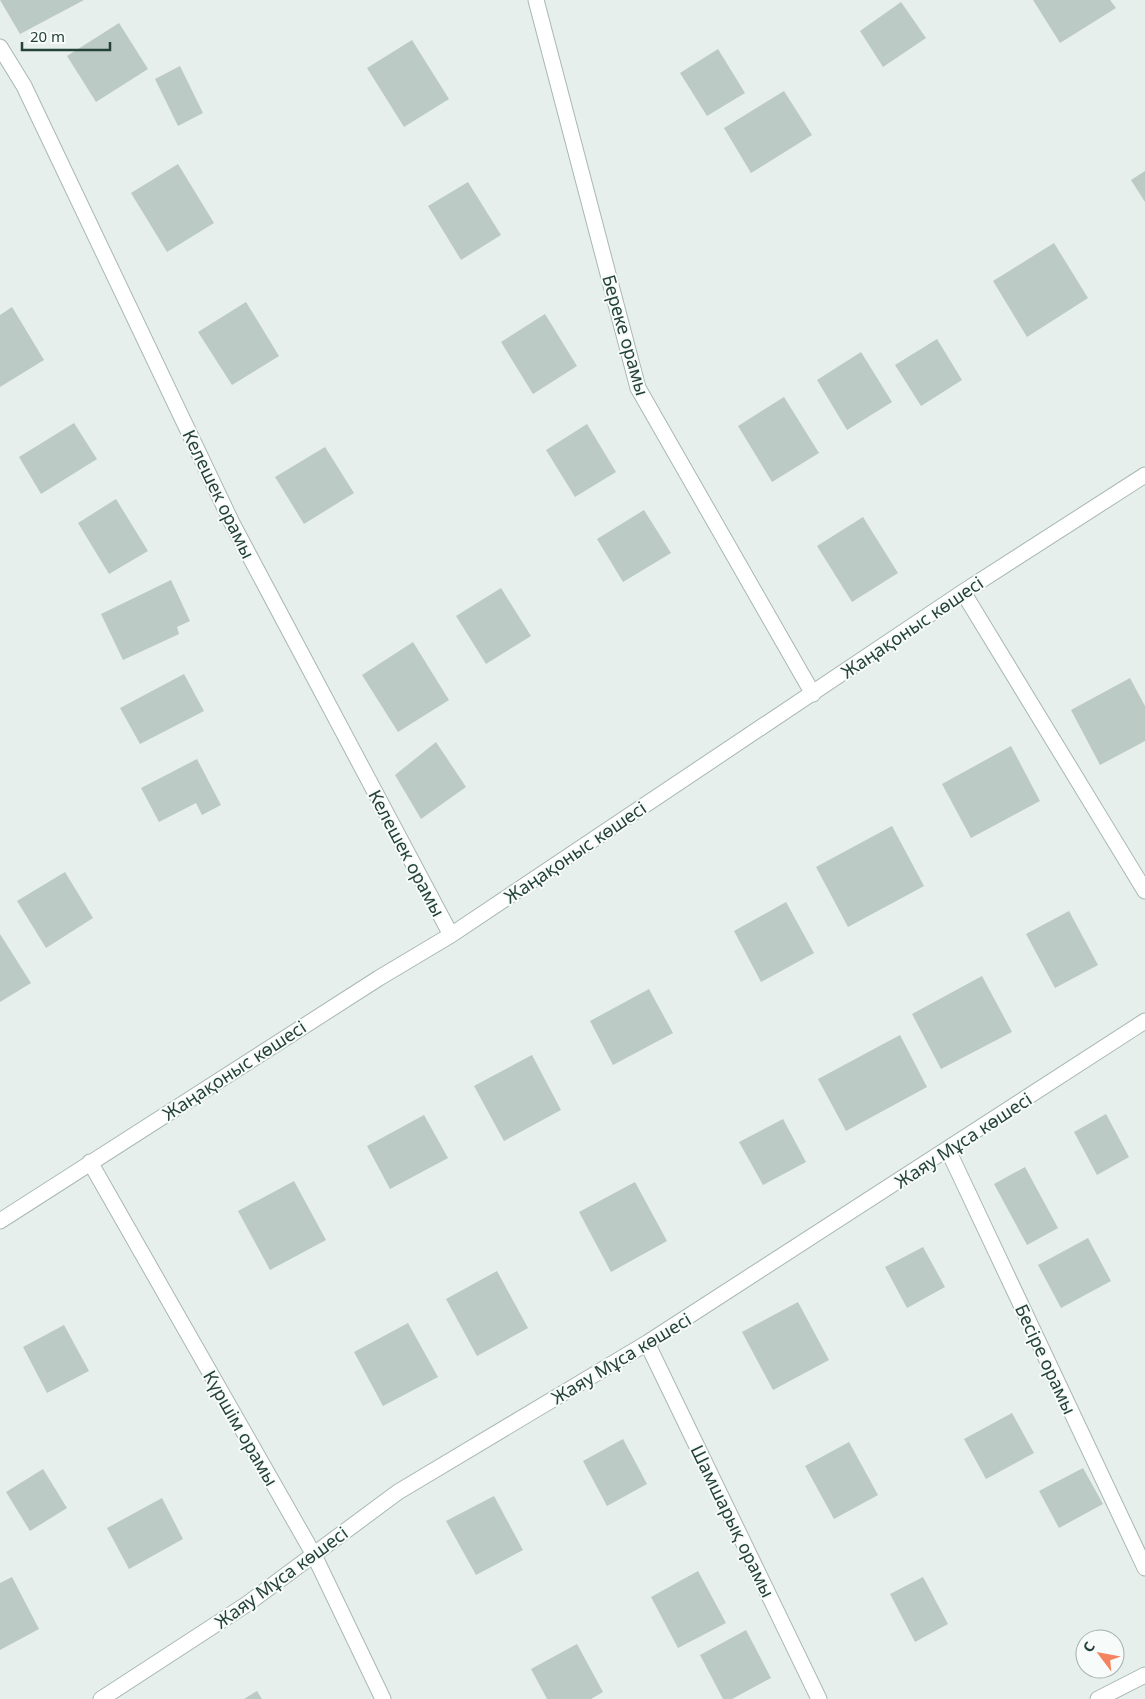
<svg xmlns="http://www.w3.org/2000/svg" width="1145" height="1699" font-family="'Noto Sans',sans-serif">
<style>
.building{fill:#bbcac4}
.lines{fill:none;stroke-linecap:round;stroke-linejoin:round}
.minor-casing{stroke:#a8b8b2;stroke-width:17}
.minor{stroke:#fff;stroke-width:15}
.labels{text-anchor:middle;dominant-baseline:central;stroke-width:4;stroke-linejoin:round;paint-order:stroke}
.street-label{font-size:18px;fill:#24423a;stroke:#f7fbf9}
</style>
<rect width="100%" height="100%" fill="#e6efeb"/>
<!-- building -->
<path class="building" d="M0,0H84L20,34Z
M1033,0H1110L1116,8L1060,43Z
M901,2L926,38L883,67L860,31Z
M119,23L148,69L96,102L67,56Z
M412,40L449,99L404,127L367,68Z
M718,49L745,93L707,116L680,73Z
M180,66L203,113L178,126L155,79Z
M784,91L812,135L751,173L724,128Z
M178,164L214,223L167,252L131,193Z
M1145,171V202L1131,180Z
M468,182L501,235L461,260L428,206Z
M1054,243L1088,298L1027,337L993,281Z
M246,302L279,356L232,385L198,332Z
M12,307L44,360L0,387V315Z
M545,314L577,366L533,394L501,342Z
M937,339L962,380L921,406L895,365Z
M861,352L892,402L847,430L817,380Z
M784,397L819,453L772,482L738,426Z
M74,423L97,459L41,494L19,457Z
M587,424L616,472L575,497L546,450Z
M325,447L354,493L304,524L275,477Z
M116,499L148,551L109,574L78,523Z
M644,510L671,553L623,582L597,539Z
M863,517L898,573L852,602L817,546Z
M171,580L190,621L177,627L179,634L123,660L101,614Z
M501,588L531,636L486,664L456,616Z
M413,642L449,700L398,732L362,675Z
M184,674L204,711L140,744L120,708Z
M1130,678L1145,706V741L1100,765L1071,710Z
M436,742L466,787L421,819L395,775Z
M1011,746L1040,801L971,838L942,784Z
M197,759L221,805L202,815L196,803L159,822L141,788Z
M892,826L924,886L848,927L816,867Z
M65,872L93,918L46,948L17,901Z
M786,902L814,953L761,982L734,931Z
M1069,911L1098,965L1055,988L1026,934Z
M0,934L31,983L0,1002Z
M982,976L1012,1032L941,1069L912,1014Z
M649,989L673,1033L613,1065L590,1021Z
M900,1035L927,1087L846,1131L818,1079Z
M532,1055L561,1110L504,1141L474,1086Z
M1106,1114L1129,1157L1097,1175L1074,1132Z
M424,1115L448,1158L390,1189L367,1146Z
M783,1119L806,1162L763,1185L739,1142Z
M1025,1167L1058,1228L1027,1245L994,1184Z
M294,1181L326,1240L270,1270L238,1211Z
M635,1182L667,1241L611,1272L579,1212Z
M1088,1238L1111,1281L1061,1308L1038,1265Z
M923,1247L945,1287L907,1308L885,1267Z
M497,1271L528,1328L477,1356L446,1299Z
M798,1302L829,1360L773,1390L742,1332Z
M408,1323L438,1377L383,1406L354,1352Z
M64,1325L89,1371L47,1393L23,1347Z
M1012,1413L1034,1453L986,1479L964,1439Z
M623,1439L647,1484L607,1506L583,1461Z
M849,1442L878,1495L834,1519L805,1466Z
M1083,1468L1103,1504L1059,1528L1039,1491Z
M43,1469L67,1508L30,1531L6,1492Z
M494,1496L523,1550L476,1575L446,1521Z
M162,1498L183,1539L129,1569L107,1528Z
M698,1571L726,1623L678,1648L651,1597Z
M12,1577L39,1629L0,1650V1583Z
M923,1577L948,1624L915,1642L890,1594Z
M746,1630L771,1678L732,1699H723L700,1655Z
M577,1644L603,1692L591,1699H547L531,1669Z
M257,1691L262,1699H244Z"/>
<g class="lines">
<!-- minor casing -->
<g class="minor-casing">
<path id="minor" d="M536,0L638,388L813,694
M0,47L24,86L232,523L451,935
M963,592L1145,891
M948,1150L1145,1568
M90,1162L314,1555L383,1699
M0,1221L379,978L451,935L963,592L1145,475
M647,1343L819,1699
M101,1699L247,1604L398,1492L647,1343L1145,1021
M1098,1699L1145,1675"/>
</g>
<!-- minor -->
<use href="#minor" class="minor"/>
</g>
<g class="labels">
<!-- street labels -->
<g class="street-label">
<text transform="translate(626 335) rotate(74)">Береке орамы</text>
<text transform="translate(219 494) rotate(64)">Келешек орамы</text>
<text transform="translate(912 627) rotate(-34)">Жаңақоныс көшесі</text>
<text transform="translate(575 852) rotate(-34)">Жаңақоныс көшесі</text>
<text transform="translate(407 853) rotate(62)">Келешек орамы</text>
<text transform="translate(234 1070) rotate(-33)">Жаңақоныс көшесі</text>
<text transform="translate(963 1140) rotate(-33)">Жаяу Мұса көшесі</text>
<text transform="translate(621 1358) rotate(-31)">Жаяу Мұса көшесі</text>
<text transform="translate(1046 1359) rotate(65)">Бесіре орамы</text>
<text transform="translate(241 1428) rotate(60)">Күршім орамы</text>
<text transform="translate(733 1521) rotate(64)">Шамшарық орамы</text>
<text transform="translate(281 1577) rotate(-36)">Жаяу Мұса көшесі</text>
</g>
</g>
<!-- north arrow -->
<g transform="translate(1100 1654) rotate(302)"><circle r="24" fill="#f7fbf9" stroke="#a3b1ad"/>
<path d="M0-4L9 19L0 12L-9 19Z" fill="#f4845f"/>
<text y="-8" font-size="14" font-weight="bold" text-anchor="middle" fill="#24423a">С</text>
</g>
<!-- scale -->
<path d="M22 42v8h88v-8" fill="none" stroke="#24423a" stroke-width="2.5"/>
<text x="30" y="42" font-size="15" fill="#24423a" stroke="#f7fbf9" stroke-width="4" paint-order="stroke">20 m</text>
</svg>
